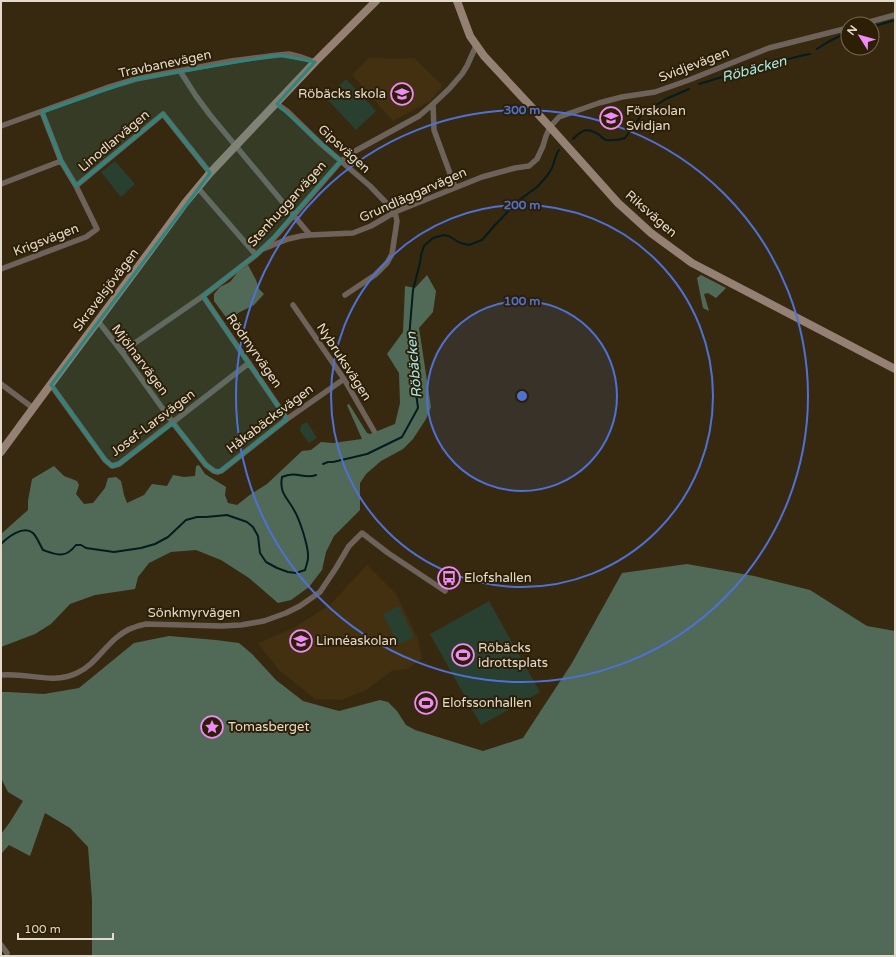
<svg xmlns="http://www.w3.org/2000/svg" width="896" height="957" font-family="'Varela Round',sans-serif">
<style>
.built{fill:#423010}
.green{fill:#293f2f}
.forest{fill:#516a58}
.lines{fill:none;stroke-linecap:round;stroke-linejoin:round}
.stream{stroke:#031d1e;stroke-width:2}
.street{stroke:#6e635b;stroke-width:5.5}
.secondary{stroke:#948174;stroke-width:8}
.marked{fill:#2f857c;fill-opacity:0.2;stroke:#2f857c;stroke-width:3;stroke-linejoin:round}
.ring{fill:none;stroke:#4e71d5;stroke-width:2}
.labels{text-anchor:middle;dominant-baseline:central;stroke-width:4;stroke-linejoin:round;paint-order:stroke}
.street-label{font-size:13px;fill:#e3dacb;stroke:#2d1f06}
.poi-label{font-size:13px;fill:#e3dacb;stroke:#2d1f06;text-anchor:start}
.water-label{font-size:14px;font-style:italic;fill:#a1e8e9;stroke:#2d1f06}
.centre{fill:#4e71d5;stroke:#2d1f06;stroke-width:2}
.ring-label{font-size:12px;text-anchor:middle;font-weight:bold;fill:#4e71d5;stroke:#2d1f06;stroke-width:4;stroke-linejoin:round;paint-order:stroke}
</style>
<rect width="100%" height="100%" fill="#372910"/>
<!-- built -->
<path class="built" d="M370,57L391,59L414,58L443,86L430,101L393,121L352,75Z
M367,565L396,594L418,639L422,659L407,669L391,671L368,689L342,700L315,699L278,669L258,643L294,628L331,604Z"/>
<!-- green -->
<path class="green" d="M346,79L376,111L356,130L326,98Z
M115,161L135,184L121,197L101,172Z
M307,422L317,438L309,443L300,431L301,425Z
M489,601L540,692L481,725L430,634Z
M399,606L414,637L398,645L383,614Z"/>
<!-- forest -->
<path class="forest" d="M248,265L256,280L259,289L264,294L254,305L238,313L234,318L228,320L214,301V294L220,287L230,282L238,272Z
M427,275L436,291L433,312L419,328L431,407L426,419L413,439L403,449L381,461L366,474L360,483V510L334,536L326,552L322,570L309,587L291,600L278,603L249,578L221,560L196,550L171,552L149,563L138,577L135,589L95,595L70,604L51,624L35,634L1,647V534L28,510V501L32,479L54,466L64,476L77,481L79,485L76,494L84,504L93,503L105,488L108,478L116,477L121,481L124,495L127,503L144,495L152,484L167,486L173,475L184,477L195,476L196,466L199,465L205,474L226,487L225,495L228,503L237,505L251,494L267,484L302,451L311,450L321,442L333,443L362,439L347,405L349,404L367,433L370,434L395,424L400,403L399,373L387,354L403,332L405,286L415,288Z
M701,275L726,288L716,298L708,293L704,294L709,311L703,308L697,278Z
M687,564L754,576L810,590L867,626L895,631V956H92V900L88,847L70,828L45,813L30,856L9,845L1,854V834L10,822L23,801L8,792L1,778V692H8L44,694L79,688L134,643L169,636L216,640L239,643L252,654L276,680L303,701L339,711L380,700L388,702L397,711L406,725L415,730L483,751L523,738L572,663L622,573Z"/>
<g class="lines">
<!-- stream -->
<path class="stream" d="M872,27L895,20
M817,49C827,42 836,37 848,33
M699,84L732,74L800,56L810,54
M573,139C582,130 587,127 598,134C601,136 603,139 606,140C613,141 619,140 625,138L640,117L648,110L666,99L689,89
M323,464L328,462H333L367,454L402,437L418,408L409,338L413,290L420,263L421,255L424,246L433,238L444,235L449,236L460,243L469,245L482,240L495,225L518,201L537,187L547,176L552,168L557,153L559,150
M1,544C8,537 23,525 33,533C37,537 40,545 43,550C57,555 65,559 76,545H81L86,548L114,552L141,548L155,544L168,537L186,520L197,517H206L227,515L247,522L253,527L258,536L260,553L266,562L277,568L288,572L296,573L305,570C306,566 308,562 308,558C309,548 300,520 294,510C287,497 279,493 282,477C297,470 304,480 316,475"/>
<!-- street -->
<path class="street" d="M862,24L895,15
M180,71L196,96L210,115L310,235
M277,104L287,111L321,144L370,186L395,212L397,221L392,254L387,263L375,275L345,295
M433,104L434,130L455,187
M1,126L106,88L136,79L231,61L278,55L289,54L301,57L315,62
M1,184L61,161
M76,186L163,114L210,173
M198,188L256,255
M263,249L288,239L301,236L310,235L353,233L371,226L395,212L482,177L515,168L529,166L537,159L543,146L546,136L550,127L559,117L599,103L622,97L655,92L689,80L769,48L848,28
M1,269L86,237L97,229L76,186L61,161L42,112
M203,296L287,419
M293,305L344,379L374,431
M98,321L122,352L173,423L206,465L214,471L218,472L221,471L287,419L344,379
M122,352L203,296L256,255L275,237L341,161L357,150L419,116L433,104L449,89L462,74L467,66L476,46
M1,384L33,408
M51,385L105,460L112,466L119,464L249,363
M1,675C27,672 52,685 77,673C93,666 103,649 116,638C125,630 135,626 146,624L221,626L241,625L264,621L286,613L300,606L320,592L336,568L349,546L362,533L388,553L445,591
M1,945L7,953"/>
<!-- secondary -->
<path class="secondary" d="M457,1L470,36L484,56L550,127L618,203L651,233L692,263L895,369
M1,452C61,369 124,287 185,203L210,173L315,62L376,1"/>
</g>
<!-- marked area -->
<path class="marked" d="M278,55L315,62L277,104L341,161L263,249L203,296L287,419L221,471H214L206,465L173,423L119,464L112,466L105,460L51,385L210,173L163,114L76,186L61,161L42,112L136,79Z"/>
<!-- distance rings -->
<circle cx="522" cy="396" r="95" fill="#4e71d5" fill-opacity=".12"/>
<g class="ring">
<circle cx="522" cy="396" r="95"/>
<circle cx="522" cy="396" r="191"/>
<circle cx="522" cy="396" r="286"/>
</g>
<!-- icons -->
<defs>
<g id="school-ring" transform="scale(1.15)"><circle r="9.5" fill="#2d1f06" stroke="#ef8bf6" stroke-width="1.5"/><path d="M0-5L7-2L0 1L-7-2ZM-4 1L0 2.5L4 1V4Q0 6-4 4Z" fill="#ef8bf6"/></g>
<g id="bus-ring" transform="scale(1.15)"><circle r="9.5" fill="#2d1f06" stroke="#ef8bf6" stroke-width="1.5"/><path d="M-5-6H5V4H4V6H2V4H-2V6H-4V4H-5ZM-3.5-4V0h7V-4ZM-3.5 1.2v1.5H-2V1.2ZM2 1.2v1.5H3.5V1.2Z" fill="#ef8bf6"/></g>
<g id="stadium-ring" transform="scale(1.15)"><circle r="9.5" fill="#2d1f06" stroke="#ef8bf6" stroke-width="1.5"/><path d="M0-5a6.5 5 0 1 0 0 10a6.5 5 0 1 0 0-10ZM-3.5-1.8h7v3.6h-7Z" fill="#ef8bf6"/></g>
<g id="sight-ring" transform="scale(1.15)"><circle r="9.5" fill="#2d1f06" stroke="#ef8bf6" stroke-width="1.5"/><path d="M0-6L1.8-2.2L6-1.7L2.9 1.2L3.7 5.4L0 3.3L-3.7 5.4L-2.9 1.2L-6-1.7L-1.8-2.2Z" fill="#ef8bf6"/></g>
</defs>
<g fill-rule="evenodd">
<use href="#school-ring" x="402" y="94"/>
<use href="#school-ring" x="611" y="118"/>
<use href="#bus-ring" x="449" y="578"/>
<use href="#school-ring" x="301" y="641"/>
<use href="#stadium-ring" x="463" y="655"/>
<use href="#stadium-ring" x="426" y="703"/>
<use href="#sight-ring" x="212" y="727"/>
</g>
<g class="labels">
<!-- street labels -->
<g class="street-label">
<text transform="translate(165 64) rotate(-12)">Travbanevägen</text>
<text transform="translate(694 65) rotate(-21)">Svidjevägen</text>
<text transform="translate(114 141) rotate(-40)">Linodlarvägen</text>
<text transform="translate(344 149) rotate(42)">Gipsvägen</text>
<text transform="translate(413 195) rotate(-24)">Grundläggarvägen</text>
<text transform="translate(287 204) rotate(-48)">Stenhuggarvägen</text>
<text transform="translate(651 214) rotate(41)">Riksvägen</text>
<text transform="translate(46 240) rotate(-21)">Krigsvägen</text>
<text transform="translate(106 290) rotate(-53)">Skravelsjövägen</text>
<text transform="translate(254 351) rotate(55)">Rödmyrvägen</text>
<text transform="translate(140 360) rotate(53)">Mjölnarvägen</text>
<text transform="translate(344 362) rotate(57)">Nybruksvägen</text>
<text transform="translate(270 419) rotate(-37)">Håkabäcksvägen</text>
<text transform="translate(153 423) rotate(-37)">Josef-Larsvägen</text>
<text x="194" y="613">Sönkmyrvägen</text>
</g>
<!-- poi labels -->
<g class="poi-label">
<text x="386" y="94" text-anchor="end">Röbäcks skola</text>
<text x="626" y="111">Förskolan<tspan x="626" dy="15">Svidjan</tspan></text>
<text x="464" y="578">Elofshallen</text>
<text x="316" y="641">Linnéaskolan</text>
<text x="478" y="648">Röbäcks<tspan x="478" dy="15">idrottsplats</tspan></text>
<text x="442" y="703">Elofssonhallen</text>
<text x="228" y="727">Tomasberget</text>
</g>
<!-- water labels -->
<g class="water-label">
<text transform="translate(754 69) rotate(-15)">Röbäcken</text>
<text transform="translate(414 365) rotate(-95)">Röbäcken</text>
</g>
</g>
<circle cx="522" cy="396" r="6" class="centre"/>
<g class="ring-label">
<text x="522" y="114">300 m</text>
<text x="522" y="209">200 m</text>
<text x="522" y="305">100 m</text>
</g>
<!-- border -->
<rect width="896" height="957" fill="none" stroke="#e3dacb" stroke-width="4"/>
<!-- north arrow -->
<g transform="translate(860 36) rotate(307)"><circle r="19" fill="#2d1f06" stroke="#766a55"/>
<path d="M0-3L7 15L0 10L-7 15Z" fill="#ef8bf6"/>
<text y="-6" font-size="11" font-weight="bold" text-anchor="middle" fill="#e3dacb">N</text>
</g>
<!-- scale -->
<path d="M18 933v6h95v-6" fill="none" stroke="#e3dacb" stroke-width="2"/>
<text x="24" y="933" font-size="12" fill="#e3dacb" stroke="#2d1f06" stroke-width="3" paint-order="stroke">100 m</text>
</svg>
